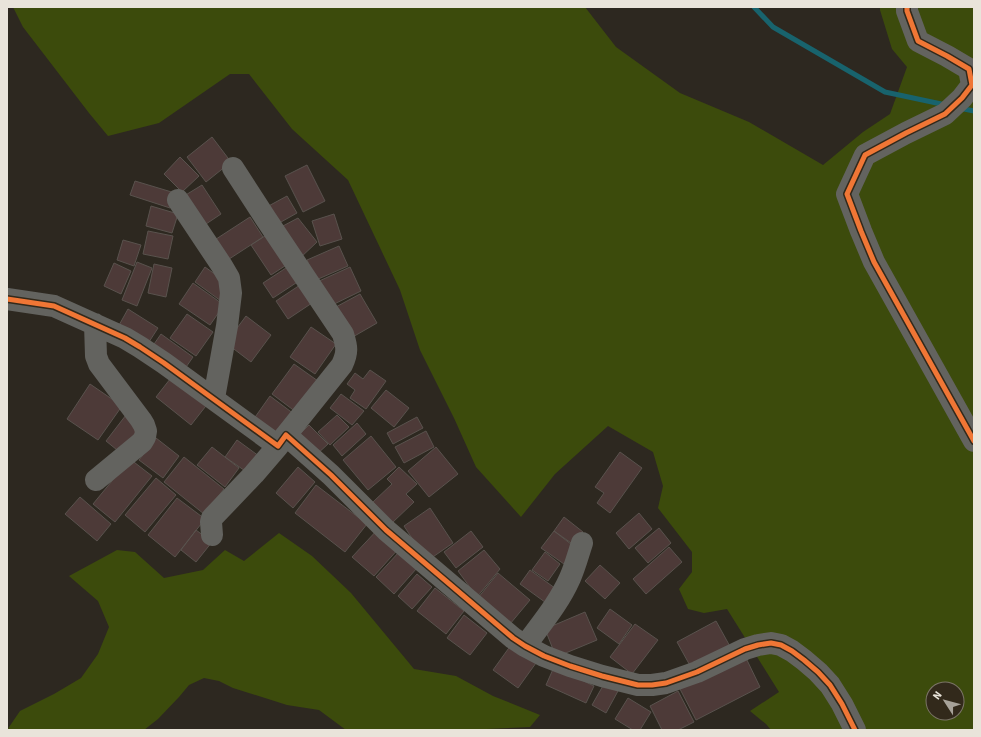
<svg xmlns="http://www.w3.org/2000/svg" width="981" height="737" font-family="'Source Sans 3',sans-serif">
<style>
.green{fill:#3c4b0c;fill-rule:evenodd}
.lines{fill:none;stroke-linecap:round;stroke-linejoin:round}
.stream{stroke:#18636d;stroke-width:5}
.building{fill:#4d3a38;stroke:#59524d}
.minor{stroke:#63635f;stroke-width:22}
.cycleway-casing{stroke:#32291b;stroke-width:8}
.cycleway{stroke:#f07635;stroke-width:5}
</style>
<rect width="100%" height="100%" fill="#2d2820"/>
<!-- green -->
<path class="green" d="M13,7H585L616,47L680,93L749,122L823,165L863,132L890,114L907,67L892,49L880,10V7H974V730H771L766,724L750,711L779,692L727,609L704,613L688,609L679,589L692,572V552L658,508L663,486L653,452L608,426L555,474L521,517L476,467L454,418L420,350L400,290L348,180L292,129L249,74H230L159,123L108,136L89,113L23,27ZM933,689H957V713H933Z
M279,533L312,556L351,593L414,669L456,676L493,696L540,715L530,727L464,730H346L319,710L287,705L233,688L219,681L204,678L189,685L179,697L158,719L144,730H7L20,711L54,694L81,678L98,654L109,627L98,601L69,576L117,550L135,552L164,578L203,570L225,550L244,561Z"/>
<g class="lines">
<!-- stream -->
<path class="stream" d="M754,7L773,27L885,92L946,105
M959,108L974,111"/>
</g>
<!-- building -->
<path class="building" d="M212,137L231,162L206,182L187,157Z
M180,157L199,176L182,192L164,174Z
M307,165L325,201L303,212L285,176Z
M135,181L175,193L170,208L130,195Z
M202,185L221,214L203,226L184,196Z
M287,196L297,213L272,227L263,209Z
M151,206L178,214L172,233L146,226Z
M334,214L342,239L320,246L312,221Z
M250,217L263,237L223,263L210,243Z
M298,218L317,242L299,259L281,227Z
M148,231L173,236L168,259L143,254Z
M268,234L288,264L271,275L251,245Z
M123,240L141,245L134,266L117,260Z
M339,246L348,266L316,280L307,260Z
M137,262L152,268L137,306L122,300Z
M114,263L131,271L121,294L104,286Z
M154,264L172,268L166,297L148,293Z
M292,264L302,279L273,298L263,283Z
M205,267L226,282L221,301L195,282Z
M350,267L361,291L328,307L317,282Z
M193,283L224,305L210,325L179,304Z
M303,283L315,301L288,319L276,301Z
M360,294L377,323L351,338L334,308Z
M128,309L158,328L147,345L118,327Z
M187,314L213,332L196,356L170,338Z
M246,316L271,335L251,362L226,343Z
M311,327L336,344L315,374L290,357Z
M161,334L193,357L184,370L152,347Z
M294,364L318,381L296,412L272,394Z
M370,370L386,381L366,409L350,398L355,390L347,384L355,373L363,379Z
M174,374L209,402L191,425L156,397Z
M90,384L122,406L98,440L67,419Z
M386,390L409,408L394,427L371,408Z
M341,394L364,411L352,425L330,408Z
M270,396L294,414L277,437L253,420Z
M126,415L142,427L122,454L106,441Z
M337,415L349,427L330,445L318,432Z
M417,417L423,428L393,444L387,433Z
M357,423L366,434L342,456L333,445Z
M309,425L328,444L316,455L298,436Z
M426,431L434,447L404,463L395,447Z
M371,436L396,467L368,490L343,460Z
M156,438L179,456L163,478L139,460Z
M237,440L263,459L251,475L225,457Z
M212,447L239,468L225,487L197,465Z
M436,447L458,474L429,497L408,471Z
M620,452L642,468L610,513L597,503L604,493L595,487Z
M184,457L224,489L204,514L164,482Z
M130,459L152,476L115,522L93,504Z
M298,467L315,482L293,508L276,493Z
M399,467L417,484L406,494L414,502L392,523L373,502L392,484L387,479Z
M156,478L176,495L145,532L125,515Z
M316,485L367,524L345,552L295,513Z
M80,497L111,524L97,541L65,514Z
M177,498L205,519L175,557L148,535Z
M430,508L453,543L427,561L404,526Z
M639,513L652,529L629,549L616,533Z
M564,517L583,532L574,545L554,531Z
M379,528L400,547L374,576L352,557Z
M659,528L671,543L648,563L635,548Z
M196,530L212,542L196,562L181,550Z
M471,531L483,547L456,568L444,552Z
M554,531L576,548L564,564L541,548Z
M669,547L682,562L646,594L633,579Z
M484,550L500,569L477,597L458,571Z
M399,552L417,568L394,594L376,577Z
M545,552L560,564L548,581L532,570Z
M600,565L620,583L605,599L585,581Z
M530,570L559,591L549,605L520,584Z
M498,573L530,600L510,624L478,598Z
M417,574L432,587L412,609L398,596Z
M435,588L464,611L446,634L417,611Z
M610,609L632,625L619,644L597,628Z
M585,612L597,640L556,657L545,629Z
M464,615L487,633L470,655L447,638Z
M716,621L732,650L693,671L677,642Z
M635,624L658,640L632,674L610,657Z
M511,645L536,663L518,688L493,670Z
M745,656L760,687L696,720L680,689Z
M554,667L594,686L586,703L546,685Z
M604,684L618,691L606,713L592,705Z
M678,691L694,722L678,730H662L650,706Z
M628,698L651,712L640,730H633L615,719Z"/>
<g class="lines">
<!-- minor -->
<path class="minor" d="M907,7V11L918,41L947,56L969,69L972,85L962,98L945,114L906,133L865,155L847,194L861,231L874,262L974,441
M233,168L266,219L343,334C347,347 348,352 342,365L286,435
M178,200L222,266L229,278L231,293L227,326L214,398
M7,299L54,306L125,338L140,347L164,363L278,446L286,435L331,475L386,530L473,604L513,638L525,646L544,656L570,666L602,676L638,685H652L666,683L697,672L745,649L758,645L771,643L781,645L792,651L804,660L818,672L830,685L842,704L855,730
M95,324L96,356L99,364L141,420L144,425L146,431L145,437L142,442L96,480
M212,535L211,522L212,518L254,474L278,446
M525,646C541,624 559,603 570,578C575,567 578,555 582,543"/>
<!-- cycleway casing -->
<g class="cycleway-casing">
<path id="cycleway" d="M907,7V11L918,41L947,56L969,69L972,85L962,98L945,114L906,133L865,155L847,194L861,231L874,262L974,441
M7,299L54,306L125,338L140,347L164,363L278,446L286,435L331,475L386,530L473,604L513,638L525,646L544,656L570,666L602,676L638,685H652L666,683L697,672L745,649L758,645L771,643L781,645L792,651L804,660L818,672L830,685L842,704L855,730"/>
</g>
<!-- cycleway -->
<use href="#cycleway" class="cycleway"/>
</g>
<!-- border -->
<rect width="981" height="737" fill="none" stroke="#e9e4da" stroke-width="16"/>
<!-- north arrow -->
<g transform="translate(945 701) rotate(306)"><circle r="19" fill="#32291b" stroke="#7b7467"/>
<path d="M0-3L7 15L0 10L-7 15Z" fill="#a7a299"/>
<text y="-6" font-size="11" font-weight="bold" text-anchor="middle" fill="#e9e4da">N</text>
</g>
</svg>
